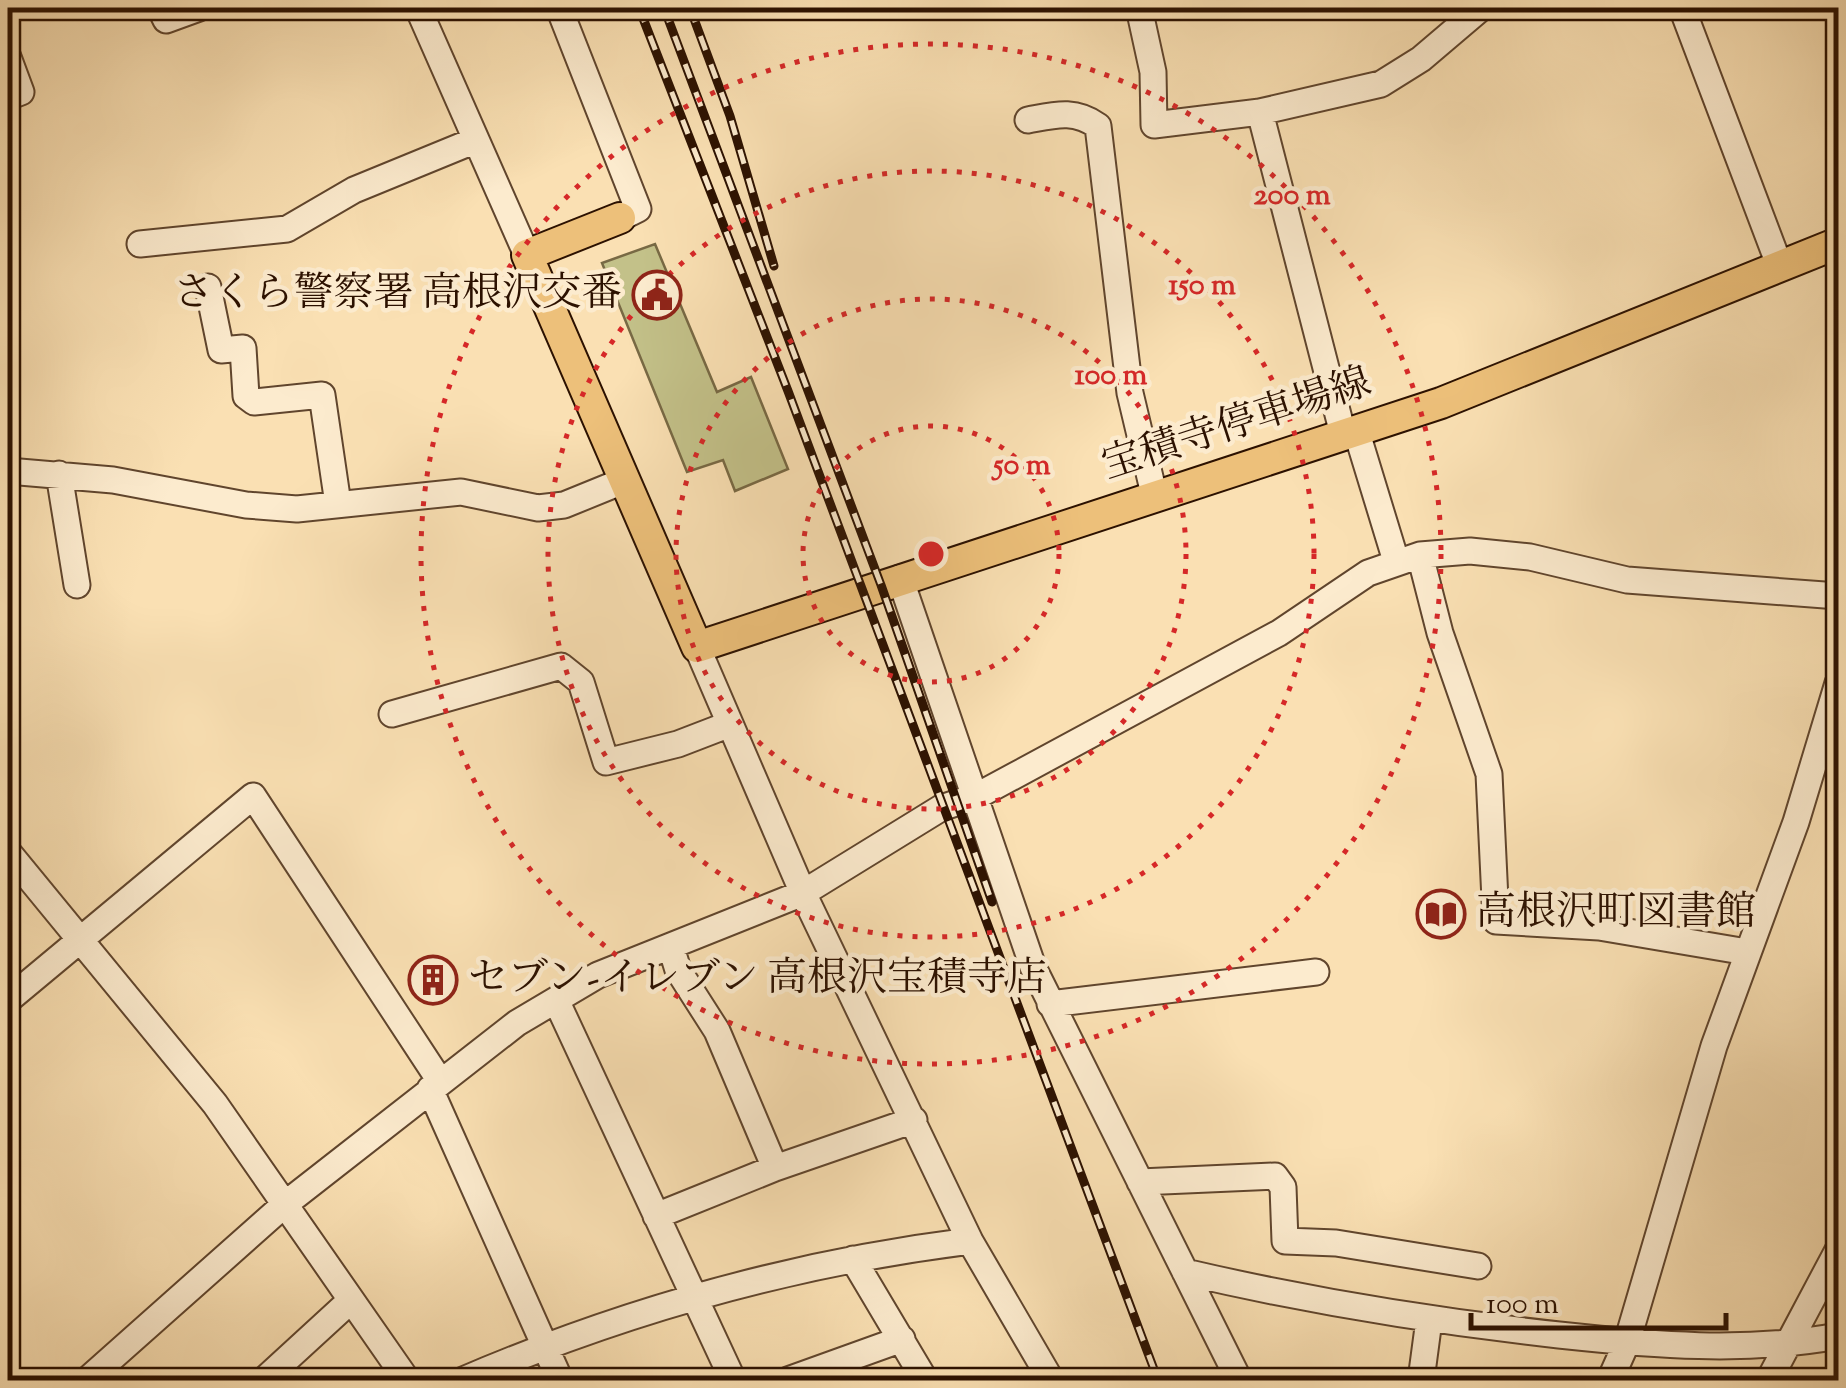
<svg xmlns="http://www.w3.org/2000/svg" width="1846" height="1388" font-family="'Sorts Mill Goudy','Noto Serif JP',serif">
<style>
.green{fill:#c3c189;stroke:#786944;stroke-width:2.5}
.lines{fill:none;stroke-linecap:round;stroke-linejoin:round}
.minor-casing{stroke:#60452d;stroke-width:29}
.major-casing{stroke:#2c1100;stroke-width:34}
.minor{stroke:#fcebce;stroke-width:25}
.major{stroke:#edc07a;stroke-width:30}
.rail-casing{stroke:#2c1100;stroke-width:9}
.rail{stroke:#fcebce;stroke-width:5;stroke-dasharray:15;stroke-linecap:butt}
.ring{fill:none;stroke:#d62828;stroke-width:5;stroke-dasharray:5 10}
.labels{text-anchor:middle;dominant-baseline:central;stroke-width:9;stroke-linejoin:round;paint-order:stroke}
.poi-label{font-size:40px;fill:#2c1100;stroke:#fcebce;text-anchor:start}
.street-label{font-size:40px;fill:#2c1100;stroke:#fcebce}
.centre{fill:#d62828;stroke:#fcebce;stroke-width:5}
.ring-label{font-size:30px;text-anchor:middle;font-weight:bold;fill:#d62828;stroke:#fcebce;stroke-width:9;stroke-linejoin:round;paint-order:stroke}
</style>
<rect width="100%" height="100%" fill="#fae0b3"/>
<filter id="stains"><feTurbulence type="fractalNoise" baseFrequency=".002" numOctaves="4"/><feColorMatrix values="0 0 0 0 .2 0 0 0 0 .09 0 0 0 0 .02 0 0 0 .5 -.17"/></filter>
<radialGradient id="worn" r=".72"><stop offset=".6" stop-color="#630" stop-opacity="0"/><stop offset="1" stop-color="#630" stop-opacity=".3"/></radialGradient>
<!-- green -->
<path class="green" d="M655,244L717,392L751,377L788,469L735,491L723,460L687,472L602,263Z"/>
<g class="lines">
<!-- minor casing -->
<g class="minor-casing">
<path id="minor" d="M160,8L166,20L199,8
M418,8L527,255
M559,8L638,209L620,218
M1139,8L1153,72L1154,125L1260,112L1381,84L1421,59L1481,8
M1682,8L1780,267
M8,57L21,92L8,97
M1260,112L1343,434
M1028,120C1055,115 1074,109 1098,126L1130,393L1154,494
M140,244L287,229L354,190L476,140
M208,287L221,350L243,348L246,396L254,402L322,395L338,504
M1356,430L1396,561
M8,471L113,480L246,505L297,509L461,492L538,508L564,505L623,481
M59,474L77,585
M1420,555L1440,633L1489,774L1496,921L1599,927L1747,952
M900,578L1033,967L1239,1380
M697,647L803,893L970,1241L1051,1380
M392,714L561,666L581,682L606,762L678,744L730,724
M8,852L215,1104L407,1380
M8,1000L253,796L440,1081
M556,1000L733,1380
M1050,1004L1316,972
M430,1089L560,1380
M775,1168L914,1120
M1140,1182L1275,1176L1283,1187L1285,1241L1336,1243L1478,1266
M656,1216L775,1168L717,1031L678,970L671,947
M853,1259L925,1380
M1185,1272C1309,1301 1432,1321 1559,1335C1653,1345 1745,1353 1838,1336
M87,1380L284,1205L517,1023L598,975L803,893L941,808L977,796L1279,633L1368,573L1420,555L1470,551L1530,557L1627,580L1838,596
M264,1380L349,1302
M463,1380C624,1311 795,1263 970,1241
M788,1380L902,1339
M1421,1380L1429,1320
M1610,1380L1627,1342L1714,1046L1796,822L1838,683
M1769,1380L1838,1250"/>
</g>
<!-- major casing -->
<g class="major-casing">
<path id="major" d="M620,218L527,255L697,647L1441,403L1838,243"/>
</g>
<!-- minor -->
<use href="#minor" class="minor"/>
<!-- major -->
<use href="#major" class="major"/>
<!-- rail casing -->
<g class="rail-casing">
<path id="rail" d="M639,8L788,391L1158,1380
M664,8L881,585L992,902
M690,8L730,116L774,266"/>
</g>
<!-- rail -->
<use href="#rail" class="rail"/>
</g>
<!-- distance rings -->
<g class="ring">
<circle cx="931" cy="554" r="128"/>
<circle cx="931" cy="554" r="255"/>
<circle cx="931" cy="554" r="383"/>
<circle cx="931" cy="554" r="510"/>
</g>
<!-- icons -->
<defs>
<g id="civic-ring" transform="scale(2.5)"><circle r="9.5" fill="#fcebce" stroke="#8f2418" stroke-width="1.5"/><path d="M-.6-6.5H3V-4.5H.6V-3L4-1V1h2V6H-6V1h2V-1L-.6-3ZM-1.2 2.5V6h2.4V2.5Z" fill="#8f2418"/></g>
<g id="library-ring" transform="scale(2.5)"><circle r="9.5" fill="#fcebce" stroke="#8f2418" stroke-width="1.5"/><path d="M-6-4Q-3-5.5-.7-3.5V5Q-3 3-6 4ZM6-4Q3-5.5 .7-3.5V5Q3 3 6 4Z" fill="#8f2418"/></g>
<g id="building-ring" transform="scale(2.5)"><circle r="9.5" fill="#fcebce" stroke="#8f2418" stroke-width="1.5"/><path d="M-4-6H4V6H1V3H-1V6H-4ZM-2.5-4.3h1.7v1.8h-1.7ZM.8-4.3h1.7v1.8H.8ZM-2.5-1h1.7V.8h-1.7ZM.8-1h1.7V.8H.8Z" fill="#8f2418"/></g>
</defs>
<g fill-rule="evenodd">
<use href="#civic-ring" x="657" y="295"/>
<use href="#library-ring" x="1441" y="914"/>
<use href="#building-ring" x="433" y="980"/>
</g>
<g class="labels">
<!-- poi labels -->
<g class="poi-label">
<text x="622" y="295" text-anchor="end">さくら警察署 高根沢交番</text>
<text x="1476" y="914">高根沢町図書館</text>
<text x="468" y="980">セブン-イレブン 高根沢宝積寺店</text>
</g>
<!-- street labels -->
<g class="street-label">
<text transform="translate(1237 426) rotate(-18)">宝積寺停車場線</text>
</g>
</g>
<circle cx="931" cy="554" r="15" class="centre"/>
<g class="ring-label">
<text x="1292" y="204">200 m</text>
<text x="1202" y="294">150 m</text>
<text x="1111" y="384">100 m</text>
<text x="1022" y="474">50 m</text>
</g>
<!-- margin -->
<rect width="1846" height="1388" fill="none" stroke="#fae0b3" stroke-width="40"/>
<rect x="10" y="10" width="1826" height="1368" fill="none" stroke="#2c1100" stroke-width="5"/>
<rect x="20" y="20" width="1806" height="1348" fill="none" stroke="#2c1100" stroke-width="2.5"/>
<!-- scale -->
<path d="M1471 1313v15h255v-15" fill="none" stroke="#2c1100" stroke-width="5"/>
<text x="1486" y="1313" font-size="30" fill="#2c1100" stroke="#fcebce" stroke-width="8" paint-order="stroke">100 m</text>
<rect width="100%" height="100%" filter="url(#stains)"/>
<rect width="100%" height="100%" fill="url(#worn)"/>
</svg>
